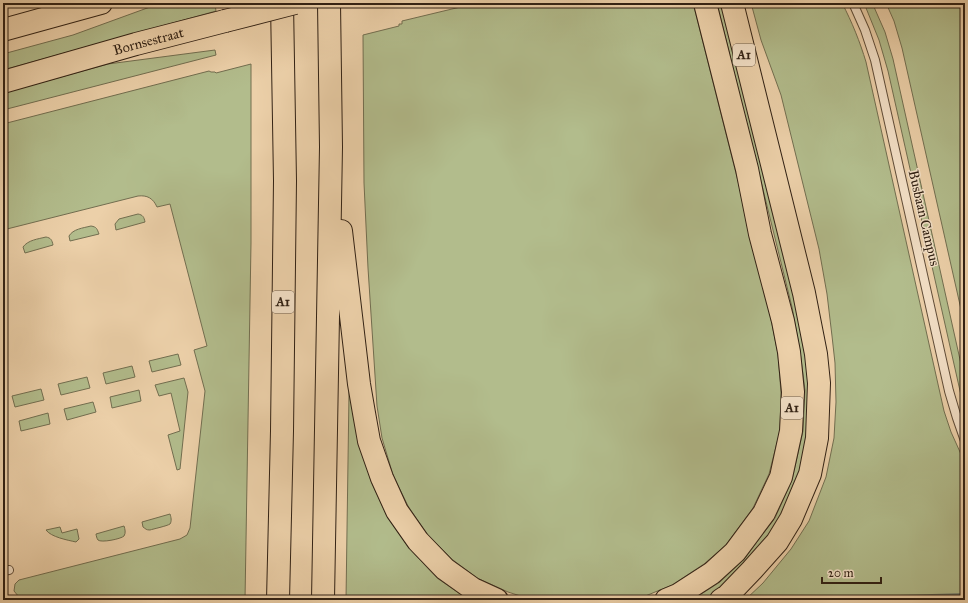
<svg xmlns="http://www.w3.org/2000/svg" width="968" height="603" font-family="'IM FELL Great Primer',serif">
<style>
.green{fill:#b2bc8c;stroke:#726e50}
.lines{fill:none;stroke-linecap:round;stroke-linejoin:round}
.stream{stroke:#6f7a70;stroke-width:6}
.service-casing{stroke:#604d39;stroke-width:10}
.primary-casing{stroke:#312114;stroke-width:24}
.motorway-casing{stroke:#312114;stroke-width:24}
.service{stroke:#f3e0c7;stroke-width:8}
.primary{stroke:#ecd0a9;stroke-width:22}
.motorway{stroke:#ecd0a9;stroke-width:22}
.primary-bridge-casing{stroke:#312114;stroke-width:24;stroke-linecap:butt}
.primary-bridge{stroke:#ecd0a9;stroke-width:22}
.labels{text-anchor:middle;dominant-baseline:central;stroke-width:3;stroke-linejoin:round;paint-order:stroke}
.shield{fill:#f3e0c7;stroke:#6b5a4a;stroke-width:1}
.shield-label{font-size:13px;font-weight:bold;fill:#312114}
.street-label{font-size:14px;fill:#312114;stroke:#f3e0c7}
</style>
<rect width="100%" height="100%" fill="#ecd0a9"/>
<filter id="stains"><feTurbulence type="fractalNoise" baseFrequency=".005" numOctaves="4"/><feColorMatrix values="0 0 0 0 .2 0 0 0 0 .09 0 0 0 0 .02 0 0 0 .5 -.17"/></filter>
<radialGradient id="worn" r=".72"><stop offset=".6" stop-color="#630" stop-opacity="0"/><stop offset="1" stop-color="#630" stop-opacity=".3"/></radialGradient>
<!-- green -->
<path class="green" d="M161,3H220L215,4L216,11L3,70V54L73,35Z
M477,3H693L764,284L778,354L781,393L780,431L769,474L753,508L726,545L704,564L672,585L643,597L629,600H533L508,592L477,578L453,560L427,534L408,506L393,475L382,438L377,406L368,268L364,183L363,35L399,26V24H402V21Z
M717,3H724L798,302L812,401L803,469L773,535L725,589L710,600H692L720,582L744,559L775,518L792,480L803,431L805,390L800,351L792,307Z
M751,3H842C852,22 860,42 866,62L944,411L951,432L965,463V600H745L763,583L791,549L809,521L826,477L834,438L836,402L835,363L832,336L827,294L819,249L781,95L761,40Z
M864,3H872L874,7L885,32L893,59L965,382V413L888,71L879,40Z
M886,3H965V327L902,48L894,21Z
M215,50L216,55L3,110V93L108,64Z
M251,64V243L245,600H34L19,597L14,591L15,584L19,580L180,539L187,535L190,528L205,391L194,350L207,346L170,204L157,207C153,198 147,195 138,196L3,230V124L209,71L211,72H215L216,73Z
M138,214C143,215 144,217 145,222L116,230L115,224L119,219Z
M91,226C97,227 97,229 99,234L70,241L69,236C73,229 83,228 91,226Z
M46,237C51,238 52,240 53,245L25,253L23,247C28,240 38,239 46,237Z
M178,354L181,365L152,372L149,361Z
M132,366L135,377L106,384L103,373Z
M87,377L90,388L61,395L58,384Z
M184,378L188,392L180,469L177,470L168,435L180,431L171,393L159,396L155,385Z
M41,389L44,400L15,407L12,396Z
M139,390L141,401L112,408L110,397Z
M350,390L360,442L371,481L387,516L409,548L437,578L469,600H346L349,392Z
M93,402L96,412L67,420L64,409Z
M48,413L50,424L21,431L19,421Z
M170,514C171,517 172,521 170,524C167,526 153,529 150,530C146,530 146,529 143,527L142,522Z
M124,526C125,529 126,533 124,536C121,539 101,543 98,540C97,539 96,535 96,534Z
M60,527L62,533L77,529L79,539L76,542C67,540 51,537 46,530Z"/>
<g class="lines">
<!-- stream -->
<path class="stream" d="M894,600L900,598L965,596"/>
<!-- service casing -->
<g class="service-casing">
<path id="service" d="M853,3L865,30L875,60L949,391L957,418L965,441
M3,571L9,570"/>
</g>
<!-- primary casing -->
<g class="primary-casing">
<g id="primary">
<path d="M3,30L101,3"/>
<path id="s1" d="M3,82L136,44L225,21"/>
</g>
</g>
<!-- motorway casing -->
<g class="motorway-casing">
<path id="motorway" d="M341,231L359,384L364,413L369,441L382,478L397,511L418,541L445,569L473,589L497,600
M278,600L282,431L285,181L282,3
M323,600L331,147L329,3
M666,600L678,595L712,573L735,552L764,513L781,477L791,431L793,392L789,352L783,321L760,234L747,169L705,3
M721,600L727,596L752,570L777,542L791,519L810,474L817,438L819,383L816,354L804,293L732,3"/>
</g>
<!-- service -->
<use href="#service" class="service"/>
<!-- primary -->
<use href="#primary" class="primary"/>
<!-- motorway -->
<use href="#motorway" class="motorway"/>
<!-- primary-bridge casing -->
<g class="primary-bridge-casing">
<path id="primary-bridge" d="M225,21L295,3"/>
</g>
<!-- primary-bridge -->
<use href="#primary-bridge" class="primary-bridge"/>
</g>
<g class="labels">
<!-- shield labels -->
<g class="shield">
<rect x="733" y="44" width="22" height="22" rx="3"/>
<rect x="272" y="291" width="22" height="22" rx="3"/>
<rect x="781" y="397" width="22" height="22" rx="3"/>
</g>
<g class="shield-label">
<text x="744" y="55">A1</text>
<text x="283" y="302">A1</text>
<text x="792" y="408">A1</text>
</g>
<!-- street labels -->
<g class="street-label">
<text stroke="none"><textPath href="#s1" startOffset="151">Bornsestraat</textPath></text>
<text transform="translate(924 218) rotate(77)">Busbaan Campus</text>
</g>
</g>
<!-- margin -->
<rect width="968" height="603" fill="none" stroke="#ecd0a9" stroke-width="16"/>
<rect x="4" y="4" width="960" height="595" fill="none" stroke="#312114" stroke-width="2"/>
<rect x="8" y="8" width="952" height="587" fill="none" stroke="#312114"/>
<!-- scale -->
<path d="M822 577v6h59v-6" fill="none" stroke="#312114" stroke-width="2"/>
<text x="828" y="577" font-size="12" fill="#312114" stroke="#f3e0c7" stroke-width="3" paint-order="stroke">20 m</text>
<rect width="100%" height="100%" filter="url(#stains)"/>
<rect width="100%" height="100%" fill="url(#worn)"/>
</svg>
